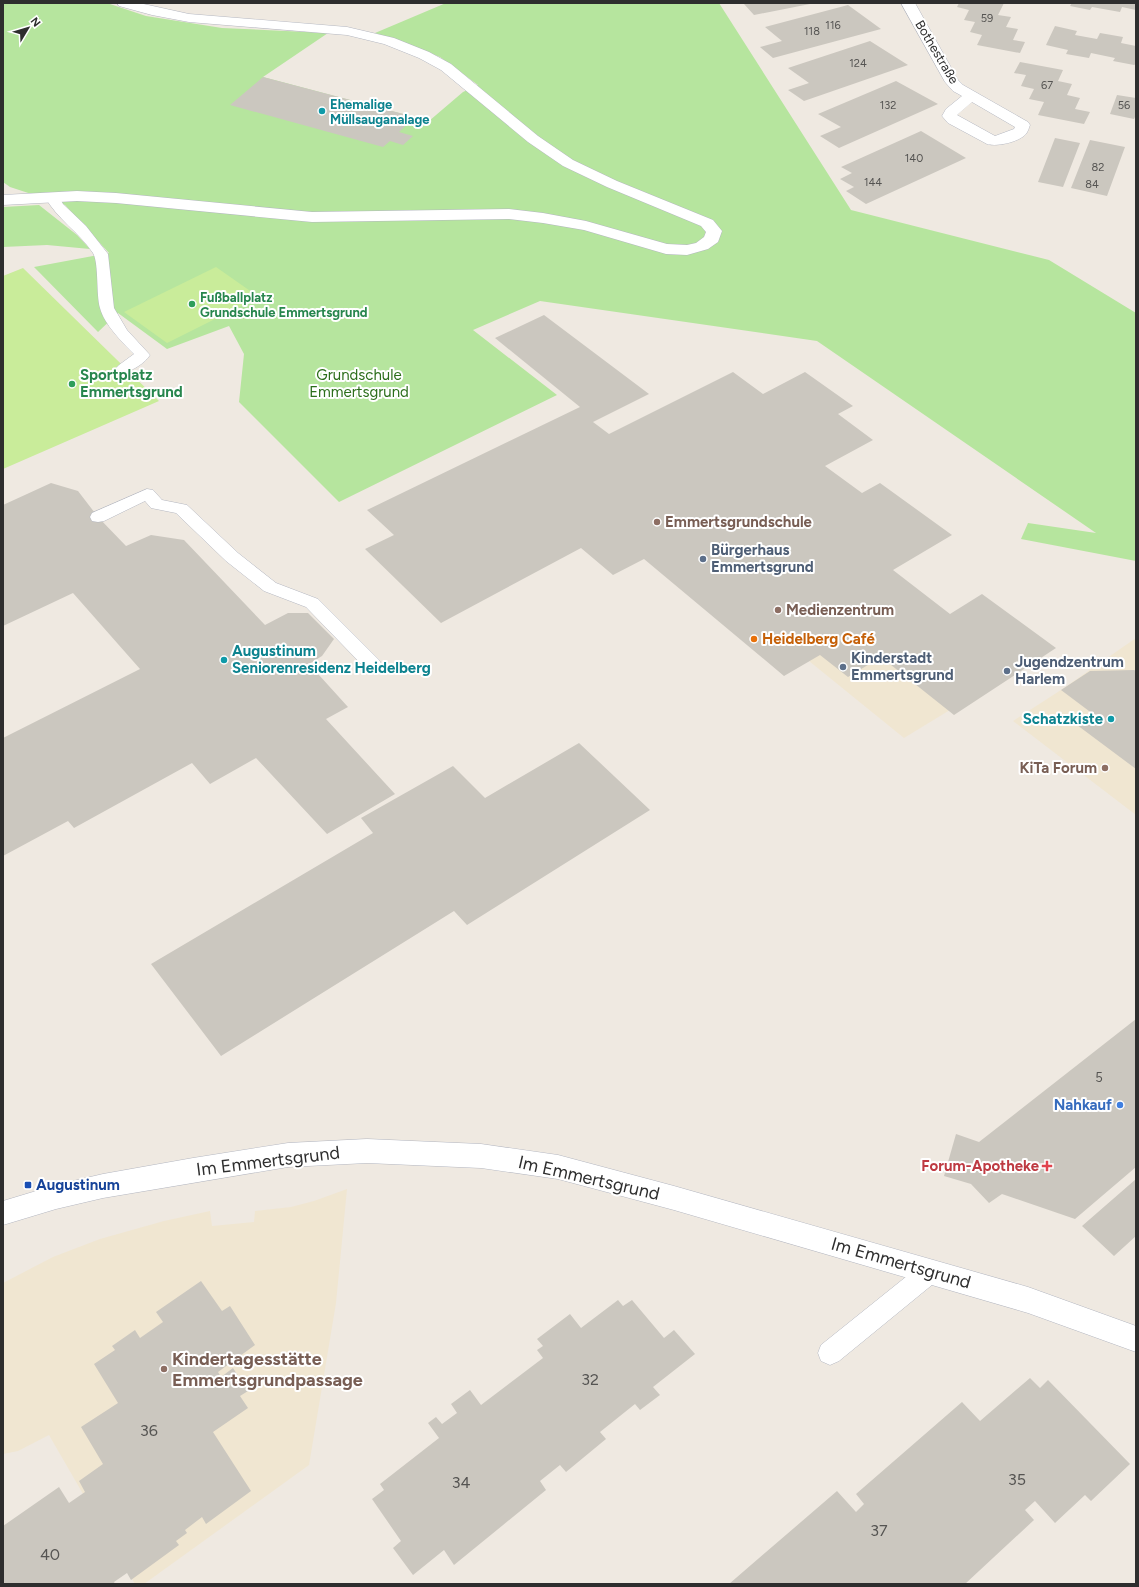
<svg xmlns="http://www.w3.org/2000/svg" width="1139" height="1587" font-family="Figtree,sans-serif">
<style>
.education{fill:#f0e6d1}
.green{fill:#b6e59e}
.pitch{fill:#c9ec9a}
.building{fill:#cbc7bf}
.lines{fill:none;stroke-linecap:round;stroke-linejoin:round}
.lane-casing{stroke:#b4b7c1;stroke-width:1}
.street-casing{stroke:#b4b7c1;stroke-width:1}
.lane{fill:#fff;fill-rule:evenodd}
.street{fill:#fff;fill-rule:evenodd}
.culture-dot{fill:#0f9aa8;stroke:#fff;stroke-width:1.5}
.leisure-dot{fill:#2e9e5b;stroke:#fff;stroke-width:1.5}
.education-dot{fill:#8d6e63;stroke:#fff;stroke-width:1.5}
.service-dot{fill:#5c6f8a;stroke:#fff;stroke-width:1.5}
.food-dot{fill:#e8710a;stroke:#fff;stroke-width:1.5}
.shop-dot{fill:#3f7fe0;stroke:#fff;stroke-width:1.5}
.health-dot{fill:#e0444e;stroke:#fff;stroke-width:1.5}
.transit-dot{fill:#1a4fb4;stroke:#fff;stroke-width:1.5}
.labels{text-anchor:middle;dominant-baseline:central;stroke-width:4;stroke-linejoin:round;paint-order:stroke}
.far-number-label{font-size:11px;fill:#555452}
.far-street-label{font-size:13px;fill:#2e2e2e;stroke:#fff}
.far-culture-label{font-size:13px;font-weight:bold;fill:#0d838f;stroke:#fff;text-anchor:start}
.far-leisure-label{font-size:13px;font-weight:bold;fill:#27864d;stroke:#fff;text-anchor:start}
.number-label{font-size:13px;fill:#555452}
.leisure-label{font-size:15px;font-weight:bold;fill:#27864d;stroke:#fff;text-anchor:start}
.park-label{font-size:15px;fill:#2c6e1b;stroke:#fff}
.education-label{font-size:15px;font-weight:bold;fill:#785e54;stroke:#fff;text-anchor:start}
.service-label{font-size:15px;font-weight:bold;fill:#4e5e75;stroke:#fff;text-anchor:start}
.food-label{font-size:15px;font-weight:bold;fill:#c56008;stroke:#fff;text-anchor:start}
.culture-label{font-size:15px;font-weight:bold;fill:#0d838f;stroke:#fff;text-anchor:start}
.shop-label{font-size:15px;font-weight:bold;fill:#366cbe;stroke:#fff;text-anchor:end}
.health-label{font-size:15px;font-weight:bold;fill:#be3a42;stroke:#fff;text-anchor:end}
.transit-label{font-size:15px;font-weight:bold;fill:#164399;stroke:#fff;text-anchor:start}
.near-number-label{font-size:16px;fill:#555452}
.near-street-label{font-size:18px;fill:#2e2e2e;stroke:#fff}
.near-education-label{font-size:18px;font-weight:bold;fill:#785e54;stroke:#fff;text-anchor:start}
</style>
<rect width="100%" height="100%" fill="#efe9e1"/>
<!-- education -->
<path class="education" d="M884,616L981,691L904,738L809,661Z
M1136,638V815L1013,721L1061,690Z
M347,1189L336,1303L309,1465L144,1584H135L49,1435L18,1451L3,1454V1283L53,1257L100,1239L164,1221L210,1211L212,1226L254,1222L255,1211L291,1207L314,1201Z"/>
<!-- green -->
<path class="green" d="M3,3H107L146,16L222,28L328,33L263,77L429,121L463,92L478,85L440,57L375,33L446,3H719L851,210L1049,260L1136,313V561L1021,539L1028,523L1096,533L817,341L540,301L473,330L557,395L339,502L239,402L244,354L229,326L167,349L118,313L98,332L34,267L109,253L65,205L10,187L3,182Z
M39,205L77,235L90,249L47,245L3,247V207Z"/>
<!-- pitch -->
<path class="pitch" d="M216,267L259,297L167,343L124,312Z
M23,268L159,401L3,469V276Z"/>
<!-- building -->
<path class="building" d="M752,3H810V4L754,15L744,4Z
M959,3H1004L998,15L1011,17L1006,27L1018,29L1013,40L1025,42L1020,53L977,45L982,35L970,32L975,22L964,20L969,10L957,7Z
M1072,3H1136V10L1122,7L1120,12L1092,7L1090,10L1070,6Z
M848,5L881,29L773,58L760,47L782,41L765,27Z
M1055,26L1077,31L1075,35L1097,39L1100,33L1123,37L1121,43L1136,46V64L1134,65L1113,61L1115,58L1091,53L1089,58L1066,54L1068,50L1046,45Z
M870,41L908,65L804,101L788,90L809,83L788,68Z
M1020,62L1063,70L1058,81L1072,84L1067,95L1080,98L1075,109L1090,112L1084,124L1038,115L1044,102L1029,99L1034,89L1021,86L1026,75L1014,73Z
M263,77L415,117L399,132L413,136L403,145L390,141L383,147L230,105Z
M896,81L938,104L839,148L820,136L841,127L818,114Z
M1117,95L1136,98V115L1134,119L1110,114Z
M921,131L966,158L866,204L846,191L854,187L840,179L852,173L841,167Z
M1055,138L1080,143L1063,187L1038,182Z
M1090,140L1125,147L1107,196L1071,188Z
M544,315L649,394L593,422L609,434L733,372L763,394L805,372L853,406L838,414L873,440L825,466L862,493L880,483L952,535L893,570L950,614L982,594L1056,648L954,715L881,657L848,677L820,655L784,676L644,559L613,575L581,548L441,623L365,549L394,535L367,510L580,407L495,338Z
M51,483L78,491L98,517L126,546L151,535L184,540L265,625L288,613H308L334,639L322,656L309,664L348,707L326,719L395,794L327,834L256,758L210,784L192,763L74,828L68,821L3,856V738L140,669L73,593L3,626V505Z
M1134,670L1136,671V769L1077,725L1093,714L1061,690L1090,671Z
M579,743L650,810L467,925L454,911L221,1056L151,964L373,833L361,818L453,766L485,798Z
M1136,1019V1167L1075,1219L1002,1194L989,1203L971,1184L944,1176L956,1134L979,1142Z
M1136,1179V1236L1114,1256L1082,1226Z
M201,1281L222,1311L230,1306L255,1345L218,1372L221,1377L233,1368L248,1391L240,1396L248,1408L213,1432L251,1491L206,1524L202,1517L185,1530L187,1533L176,1541L179,1545L131,1580L127,1573L114,1582L115,1584H3V1526L59,1487L69,1503L85,1492L79,1481L103,1464L81,1427L118,1403L94,1364L115,1350L112,1346L135,1330L140,1338L163,1322L156,1312Z
M618,1300L623,1306L632,1300L664,1338L674,1330L695,1354L653,1387L660,1395L640,1410L635,1404L600,1432L606,1439L566,1472L560,1465L540,1481L546,1490L454,1565L444,1550L413,1575L393,1548L401,1541L372,1499L384,1490L380,1484L439,1438L428,1423L436,1417L442,1424L457,1413L451,1404L470,1390L481,1405L543,1358L537,1350L543,1346L537,1339L570,1314L581,1328Z
M1030,1378L1040,1388L1048,1380L1130,1464L1091,1501L1085,1495L1055,1523L1035,1501L1025,1510L1034,1520L965,1584H729L837,1491L856,1512L864,1504L856,1494L962,1402L980,1421Z"/>
<g class="lines">
<!-- lane casing -->
<g class="lane-casing">
<path id="lane" d="M52,193L57,194L63,204L86,226L108,254L114,308L127,330L150,355C144,364 129,374 119,371L116,368L119,365L134,354C122,342 104,324 100,308C96,294 99,263 93,253C79,232 57,219 45,197L47,194Z
M147,489L153,490L162,500L187,505L238,553L276,583L318,599L379,660L382,665L379,670L373,671L367,670L306,607L264,591L226,561L176,513L151,508L145,501L104,521L98,522L92,521L90,517L92,513Z
M930,1261L938,1264L942,1272L938,1280L839,1361L830,1365L821,1361L818,1353L821,1345L922,1264Z"/>
</g>
<!-- street casing -->
<g class="street-casing">
<path id="street" d="M117,3H139L189,14L347,27L394,38L429,52L451,64L538,136L573,160L617,181L713,220L722,231L718,242L708,249L687,255L666,254L584,230L543,223L509,219L312,222L116,203L77,201L3,205V195L77,191L116,193L312,212L509,209L543,213L586,221L667,244L687,245L696,243L704,237L706,232L701,226L607,187L563,166L528,142L441,70L419,58L384,44L347,35L189,22L152,15L119,6Z
M901,3H915L958,80L963,85L1028,122L1030,125C1029,128 1028,131 1026,134C1019,142 997,147 987,144L948,123L942,116L946,109L962,96L953,91L945,82ZM972,102L1015,127L1014,129L995,136L957,115Z
M367,1139L481,1144L558,1155L674,1186L1028,1287L1136,1326V1352L1028,1313L674,1210L558,1179L481,1168L367,1163L288,1167L103,1198L56,1209L3,1225V1201L56,1185L103,1174L193,1158L288,1143Z"/>
</g>
<!-- lane -->
<use href="#lane" class="lane"/>
<!-- street -->
<use href="#street" class="street"/>
</g>
<!-- markers -->
<g class="culture-dot">
<circle cx="322" cy="111" r="4"/>
<circle cx="224" cy="660" r="4"/>
<circle cx="1111" cy="719" r="4"/>
</g>
<g class="leisure-dot">
<circle cx="192" cy="304" r="4"/>
<circle cx="72" cy="384" r="4"/>
</g>
<g class="education-dot">
<circle cx="657" cy="522" r="4"/>
<circle cx="778" cy="610" r="4"/>
<circle cx="1105" cy="768" r="4"/>
<circle cx="164" cy="1369" r="4"/>
</g>
<g class="service-dot">
<circle cx="703" cy="559" r="4"/>
<circle cx="843" cy="667" r="4"/>
<circle cx="1007" cy="671" r="4"/>
</g>
<circle class="food-dot" cx="754" cy="639" r="4"/>
<circle class="shop-dot" cx="1120" cy="1105" r="4"/>
<path class="health-dot" d="M1045 1160h4v4h4v4h-4v4h-4v-4h-4v-4h4z"/>
<rect class="transit-dot" x="24" y="1181" width="8" height="8" rx="2"/>
<g class="labels">
<!-- far-number labels -->
<g class="far-number-label">
<text x="987" y="18">59</text>
<text x="833" y="25">116</text>
<text x="812" y="31">118</text>
<text x="858" y="63">124</text>
<text x="1047" y="85">67</text>
<text x="888" y="105">132</text>
<text x="1124" y="105">56</text>
<text x="914" y="158">140</text>
<text x="1098" y="167">82</text>
<text x="873" y="182">144</text>
<text x="1092" y="184">84</text>
</g>
<!-- far-street labels -->
<g class="far-street-label">
<text transform="translate(937 52) rotate(59)">Bothestraße</text>
</g>
<!-- far-culture labels -->
<g class="far-culture-label">
<text x="330" y="104">Ehemalige<tspan x="330" dy="15">Müllsauganalage</tspan></text>
</g>
<!-- far-leisure labels -->
<g class="far-leisure-label">
<text x="200" y="297">Fußballplatz<tspan x="200" dy="15">Grundschule Emmertsgrund</tspan></text>
</g>
<!-- number labels -->
<g class="number-label">
<text x="1099" y="1077">5</text>
</g>
<!-- leisure labels -->
<g class="leisure-label">
<text x="80" y="375">Sportplatz<tspan x="80" dy="17">Emmertsgrund</tspan></text>
</g>
<!-- park labels -->
<g class="park-label">
<text x="359" y="375">Grundschule<tspan x="359" dy="17">Emmertsgrund</tspan></text>
</g>
<!-- education labels -->
<g class="education-label">
<text x="665" y="522">Emmertsgrundschule</text>
<text x="786" y="610">Medienzentrum</text>
<text x="1097" y="768" text-anchor="end">KiTa Forum</text>
</g>
<!-- service labels -->
<g class="service-label">
<text x="711" y="550">Bürgerhaus<tspan x="711" dy="17">Emmertsgrund</tspan></text>
<text x="851" y="658">Kinderstadt<tspan x="851" dy="17">Emmertsgrund</tspan></text>
<text x="1015" y="662">Jugendzentrum<tspan x="1015" dy="17">Harlem</tspan></text>
</g>
<!-- food labels -->
<g class="food-label">
<text x="762" y="639">Heidelberg Café</text>
</g>
<!-- culture labels -->
<g class="culture-label">
<text x="232" y="651">Augustinum<tspan x="232" dy="17">Seniorenresidenz Heidelberg</tspan></text>
<text x="1103" y="719" text-anchor="end">Schatzkiste</text>
</g>
<!-- shop labels -->
<g class="shop-label">
<text x="1112" y="1105">Nahkauf</text>
</g>
<!-- health labels -->
<g class="health-label">
<text x="1039" y="1166">Forum-Apotheke</text>
</g>
<!-- transit labels -->
<g class="transit-label">
<text x="36" y="1185">Augustinum</text>
</g>
<!-- near-number labels -->
<g class="near-number-label">
<text x="590" y="1379">32</text>
<text x="149" y="1430">36</text>
<text x="1017" y="1479">35</text>
<text x="461" y="1482">34</text>
<text x="879" y="1530">37</text>
<text x="50" y="1554">40</text>
</g>
<!-- near-street labels -->
<g class="near-street-label">
<text transform="translate(268 1161) rotate(-7)">Im Emmertsgrund</text>
<text transform="translate(589 1178) rotate(13)">Im Emmertsgrund</text>
<text transform="translate(901 1263) rotate(16)">Im Emmertsgrund</text>
</g>
<!-- near-education labels -->
<g class="near-education-label">
<text x="172" y="1359">Kindertagesstätte<tspan x="172" dy="21">Emmertsgrundpassage</tspan></text>
</g>
</g>
<!-- border -->
<rect width="1139" height="1587" fill="none" stroke="#2e2e2e" stroke-width="8"/>
<!-- north arrow -->
<g transform="translate(28 28) rotate(52)" stroke="#ffffff" stroke-width="3" paint-order="stroke">
<path d="M0-3L7 15L0 10L-7 15Z" fill="#2e2e2e"/>
<text y="-6" font-size="11" font-weight="bold" text-anchor="middle" fill="#2e2e2e">N</text>
</g>
</svg>
